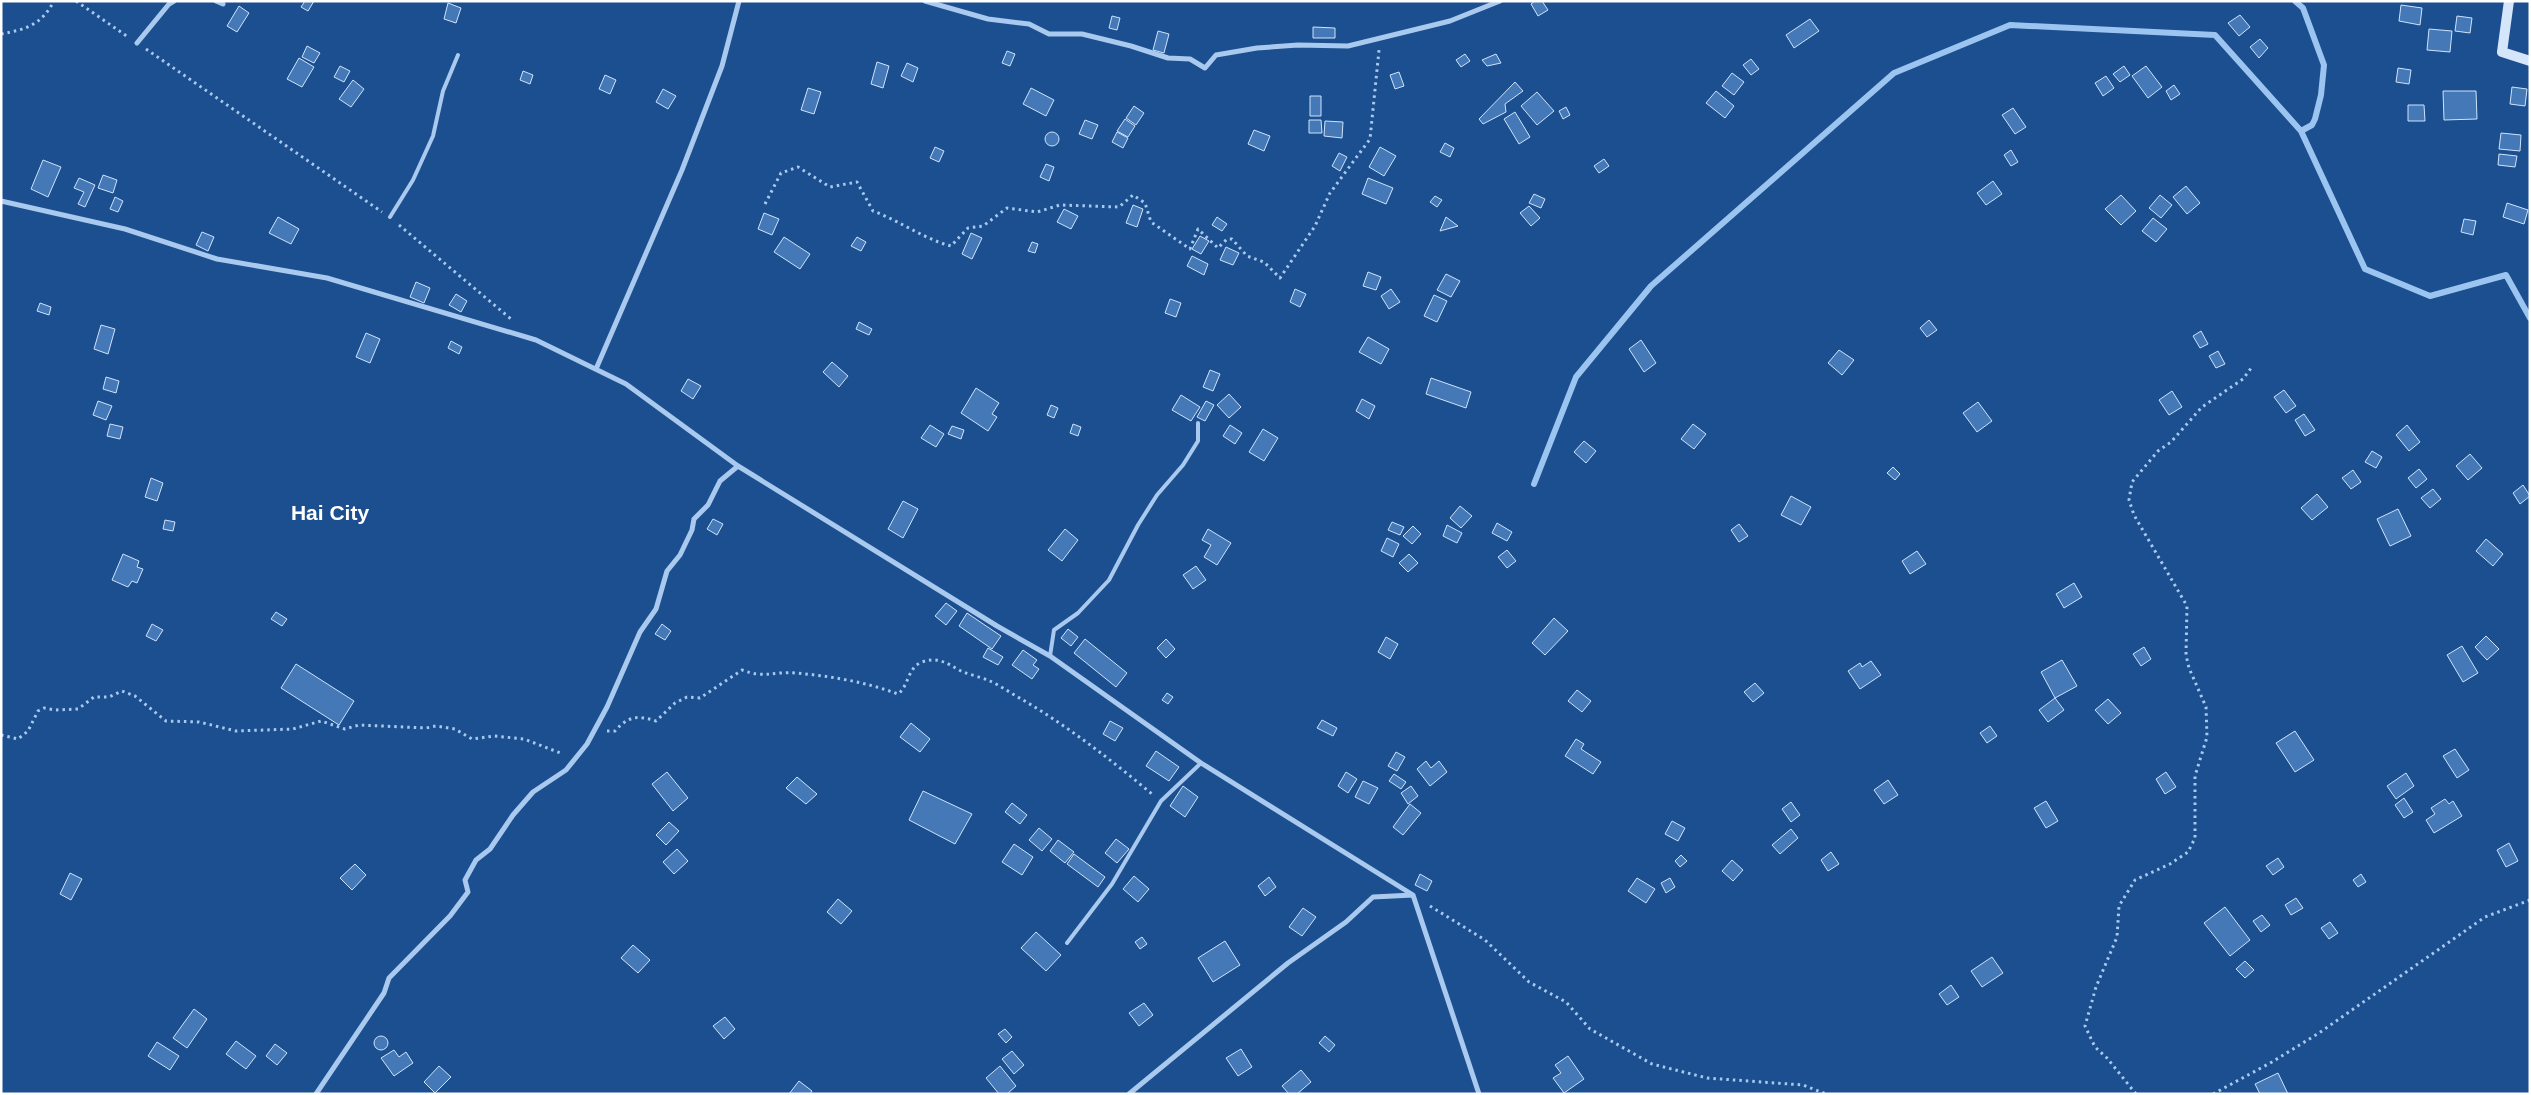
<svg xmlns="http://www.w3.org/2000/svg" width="2531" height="1095" font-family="Helvetica,sans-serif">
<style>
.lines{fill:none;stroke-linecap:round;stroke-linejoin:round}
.stream{stroke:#9cc4f0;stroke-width:6}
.building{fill:#4478b7;stroke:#cfe3fa}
.path{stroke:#a9c9ee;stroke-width:3;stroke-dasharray:2.5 4;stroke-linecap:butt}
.lane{stroke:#a9c9ee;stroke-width:4}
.street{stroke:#a9c9ee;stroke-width:5}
.secondary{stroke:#d6e6fa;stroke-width:10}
.labels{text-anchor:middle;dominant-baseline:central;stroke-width:4;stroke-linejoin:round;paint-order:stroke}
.district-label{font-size:21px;font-weight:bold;fill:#fff;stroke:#1b4f8f}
</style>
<rect width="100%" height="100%" fill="#1b4f8f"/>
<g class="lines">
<!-- stream -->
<path class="stream" d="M2295,1L2303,8L2324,65L2321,95L2315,119L2312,125L2301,131
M1534,484L1576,377L1651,286L1894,73L2010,25L2215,35L2301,131L2365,269L2430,296L2506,275L2530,318"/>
</g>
<!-- building -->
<path class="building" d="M305,1H314L308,11L301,7Z
M1535,1H1542L1548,10L1538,16L1531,4Z
M448,3L461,8L456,23L444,19Z
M2401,5L2422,8L2420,25L2399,21Z
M239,6L249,13L237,32L227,26Z
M2240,15L2250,27L2239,36L2228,23Z
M1112,16L1120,18L1117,30L1109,28Z
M2457,16L2472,18L2470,33L2455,31Z
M1810,19L1819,31L1794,48L1786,35Z
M1313,27L1335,28V38H1313Z
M2429,29L2452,31L2450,52L2427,50Z
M1158,31L1169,34L1164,53L1153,50Z
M2260,39L2268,48L2259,58L2250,47Z
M307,46L320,53L314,63L302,57Z
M1007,51L1015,54L1010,66L1002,63Z
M1465,54L1470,61L1461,67L1456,60Z
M1496,54L1501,63L1487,66L1482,60Z
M299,58L314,67L302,87L287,79Z
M1751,59L1759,69L1751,75L1743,65Z
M877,62L889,66L883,88L871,84Z
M907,63L918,68L913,82L901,76Z
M340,66L350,71L344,82L334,77Z
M2124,66L2130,75L2120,82L2113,74Z
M2146,66L2162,87L2148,98L2132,76Z
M2398,68L2411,70L2409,84L2396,82Z
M523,71L533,75L530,84L520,80Z
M1399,72L1404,86L1395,89L1390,75Z
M1732,73L1744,82L1734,95L1722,86Z
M605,75L616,80L610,94L599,89Z
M2106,76L2114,88L2103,96L2095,83Z
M353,80L364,89L351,107L339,99Z
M1515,82L1523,91L1505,104L1506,112L1483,124L1479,119Z
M2174,85L2180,94L2171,100L2166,91Z
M2512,87L2527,89L2525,106L2510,104Z
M808,88L821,92L814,114L801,110Z
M1031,88L1054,100L1046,116L1023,104Z
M663,89L676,96L668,109L656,102Z
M1716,91L1734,106L1725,118L1706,103Z
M2443,91H2476L2477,119L2444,120Z
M1537,92L1554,111L1537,125L1521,106Z
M1310,96H1321V116H1310Z
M2408,105H2424L2425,121H2408Z
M1134,106L1144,113L1136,125L1126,118Z
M1566,107L1570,115L1563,119L1559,111Z
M2013,108L2026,127L2015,134L2002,115Z
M1515,112L1530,137L1519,144L1504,119Z
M1125,119L1135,126L1128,137L1117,131Z
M1085,120L1098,125L1092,139L1079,134Z
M1309,120H1321L1322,133H1309Z
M1325,121L1343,122L1342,138L1324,136Z
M1254,130L1270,136L1264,151L1248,144Z
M1045 139a7 7 0 1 1 14 0a7 7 0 1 1-14 0Z
M1117,132L1128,138L1123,148L1112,142Z
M2501,133L2521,135L2520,151L2499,149Z
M1445,143L1454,148L1450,157L1440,152Z
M935,147L944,151L939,162L930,158Z
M1380,147L1396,156L1384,176L1369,167Z
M2011,150L2018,162L2011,166L2004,155Z
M1339,153L1347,157L1340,171L1332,166Z
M2499,154L2517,156L2515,167L2498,165Z
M1604,159L1609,166L1599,173L1594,166Z
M43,160L61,167L48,197L31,189Z
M1046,164L1054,167L1049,181L1040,177Z
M103,175L117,180L113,193L98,188Z
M79,178L95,185L85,207L78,204L84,192L74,188Z
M1368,178L1393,188L1386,204L1362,194Z
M1993,181L2002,194L1986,205L1977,193Z
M2186,186L2200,203L2187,214L2173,197Z
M1534,194L1545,199L1541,208L1529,203Z
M2121,195L2136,211L2121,225L2105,209Z
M2160,195L2172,205L2161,218L2149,208Z
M1435,196L1442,200L1437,207L1430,202Z
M115,197L123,201L118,212L110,209Z
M2507,203L2528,210L2524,224L2503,217Z
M1133,205L1143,209L1137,227L1126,223Z
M1529,206L1540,218L1531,226L1520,213Z
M1064,209L1078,216L1071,229L1057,222Z
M764,213L779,219L772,235L758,229Z
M278,217L299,229L291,244L269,233Z
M1217,217L1227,224L1222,231L1212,225Z
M1446,217L1458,226L1440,231Z
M2153,218L2167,229L2156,242L2142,231Z
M2464,219L2476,221L2473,235L2461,232Z
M202,232L214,237L208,251L196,245Z
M971,233L982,238L972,259L962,254Z
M1200,236L1209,241L1201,254L1192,249Z
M784,237L810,254L800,269L774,252Z
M857,237L866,242L861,251L851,246Z
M1032,242L1038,244L1035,253L1028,251Z
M1226,247L1239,253L1233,265L1220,260Z
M1192,256L1208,264L1204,275L1187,266Z
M1368,272L1381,277L1376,290L1363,286Z
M1446,274L1460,281L1451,297L1437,290Z
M416,282L430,288L424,303L410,297Z
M1295,289L1306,294L1300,307L1290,302Z
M1391,289L1400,302L1389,309L1381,296Z
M456,294L467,301L461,312L449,305Z
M1434,295L1447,301L1437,322L1424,316Z
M1170,299L1181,303L1176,317L1165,313Z
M40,303L51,307L49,315L37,311Z
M1929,320L1937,330L1927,337L1920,328Z
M859,322L872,329L869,335L856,329Z
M101,325L115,329L108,354L94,349Z
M2201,331L2208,344L2200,348L2193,336Z
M366,333L380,339L370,363L356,357Z
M1368,337L1389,349L1381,364L1359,352Z
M1641,340L1656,363L1644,372L1629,349Z
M451,341L462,347L459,354L448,348Z
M1839,350L1854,360L1842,375L1828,363Z
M2218,351L2225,364L2216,368L2209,356Z
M832,362L848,376L839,387L823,372Z
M1210,370L1220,374L1213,391L1203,387Z
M106,377L119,381L116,393L103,389Z
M1431,378L1471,392L1466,408L1426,394Z
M688,379L701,386L693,399L681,391Z
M976,388L999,403L992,414L997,417L988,431L961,413Z
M2284,390L2296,406L2286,413L2274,397Z
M2172,391L2182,407L2169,415L2159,400Z
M1229,394L1241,407L1229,418L1217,405Z
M1181,395L1200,407L1191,421L1172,410Z
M1362,399L1375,406L1369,419L1356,411Z
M98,401L112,406L106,420L93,415Z
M1206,401L1214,405L1205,421L1197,417Z
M1978,402L1992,421L1977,432L1963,413Z
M1051,405L1058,408L1054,418L1047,415Z
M2304,414L2315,430L2305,436L2295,420Z
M110,424L123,427L120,439L107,436Z
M1073,424L1081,427L1078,436L1070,433Z
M1693,424L1706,434L1694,449L1681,439Z
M930,425L944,434L936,447L921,438Z
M1230,425L1242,433L1235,444L1223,436Z
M2407,425L2420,442L2409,451L2396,435Z
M952,426L964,430L961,439L948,434Z
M1263,429L1278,438L1264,461L1249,452Z
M1584,441L1596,451L1586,463L1574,452Z
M2372,451L2382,457L2376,468L2365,462Z
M2470,454L2482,468L2468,480L2456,466Z
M1893,467L1900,474L1895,480L1887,473Z
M2419,469L2427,479L2416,488L2408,478Z
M2353,470L2361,482L2351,489L2342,478Z
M151,478L163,483L157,501L145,497Z
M2523,485L2530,496L2520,504L2513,493Z
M2433,489L2441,499L2430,508L2421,498Z
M2317,494L2328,507L2312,520L2301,508Z
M1791,496L1811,507L1801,525L1781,515Z
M903,501L918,509L903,538L888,529Z
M1460,506L1472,516L1461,528L1450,518Z
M2398,509L2411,536L2390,546L2377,519Z
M713,519L723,524L717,535L707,529Z
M165,520L175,522L173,531L163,529Z
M1392,522L1404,527L1400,535L1388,530Z
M1497,523L1512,532L1507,541L1492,533Z
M1739,524L1748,536L1739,542L1731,530Z
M1447,525L1462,533L1457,543L1443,536Z
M1413,526L1421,534L1412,544L1403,536Z
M1065,529L1078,540L1062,561L1048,550Z
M1208,529L1231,543L1217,565L1204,557L1211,545L1202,540Z
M1387,538L1399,544L1393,557L1381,551Z
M2486,539L2503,554L2493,566L2476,551Z
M1507,550L1516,561L1507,568L1498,557Z
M1917,551L1926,564L1910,574L1902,561Z
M123,554L139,561L137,567L143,569L137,583L132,581L128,587L112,580Z
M1409,554L1418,563L1408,572L1399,563Z
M1196,566L1206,580L1193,589L1183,575Z
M2074,583L2082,597L2064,608L2056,594Z
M946,603L957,611L946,625L935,616Z
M276,612L287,619L282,626L271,619Z
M967,613L1001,636L992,649L959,626Z
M1554,618L1568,631L1545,655L1532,643Z
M152,624L163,630L156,641L146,636Z
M662,624L671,631L665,640L655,634Z
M1068,629L1078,637L1071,646L1061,638Z
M2486,636L2499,649L2487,660L2475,647Z
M1386,637L1398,644L1390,659L1378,652Z
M1085,639L1127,673L1116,687L1074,653Z
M1166,639L1175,649L1166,658L1157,648Z
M2462,646L2478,673L2463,682L2447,655Z
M2144,647L2151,659L2141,666L2133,654Z
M988,648L1003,657L998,665L983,657Z
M1023,650L1037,660L1033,665L1039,669L1032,679L1012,665Z
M2062,660L2077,686L2055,698L2041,672Z
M1871,661L1881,675L1860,689L1848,671L1860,663L1862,667Z
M296,664L354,701L339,725L281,688Z
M1755,683L1764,693L1753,702L1744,692Z
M1577,690L1591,701L1582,712L1568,701Z
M1167,693L1173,697L1168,704L1162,700Z
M2055,698L2064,710L2048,722L2039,710Z
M2108,699L2121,713L2108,724L2095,710Z
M1322,720L1337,728L1333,736L1317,728Z
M1110,721L1123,728L1115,741L1103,734Z
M911,723L930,739L920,752L900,737Z
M1990,726L1997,736L1987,743L1980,733Z
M2295,731L2314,760L2295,772L2276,743Z
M1576,739L1584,744L1581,749L1601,762L1593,774L1565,756Z
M2455,749L2469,770L2457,778L2443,756Z
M1156,751L1179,767L1169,781L1146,766Z
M1396,752L1405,757L1397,771L1388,766Z
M1426,761L1431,768L1439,761L1447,772L1430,786L1417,769Z
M667,772L688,798L673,811L652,784Z
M1346,772L1357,779L1348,793L1338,786Z
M2166,772L2176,787L2165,794L2156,779Z
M2406,773L2414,786L2396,799L2387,786Z
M1394,774L1406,782L1401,789L1389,781Z
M797,777L817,794L806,804L786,788Z
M1888,780L1898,795L1884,804L1874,790Z
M1363,781L1378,788L1369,804L1355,797Z
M1183,786L1198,797L1185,817L1170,806Z
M1411,786L1418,796L1408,804L1401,793Z
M923,791L972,814L955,844L909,820Z
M2404,798L2413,812L2404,818L2395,805Z
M2445,799L2449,804L2453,801L2462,816L2434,833L2426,820L2435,814L2431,808Z
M2046,801L2058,821L2046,828L2034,808Z
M1791,802L1800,815L1791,822L1782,809Z
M1012,803L1027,815L1020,824L1005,812Z
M1410,804L1421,813L1403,835L1393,827Z
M1672,821L1685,828L1678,841L1665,834Z
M669,822L679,831L666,845L656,835Z
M1039,828L1052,839L1042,851L1029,840Z
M1791,829L1798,838L1780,854L1772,845Z
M1116,839L1129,849L1117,863L1105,853Z
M1058,840L1074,852L1065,863L1050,851Z
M2509,843L2518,861L2506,867L2497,850Z
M1014,844L1033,857L1022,875L1002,862Z
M677,849L688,861L674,874L663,862Z
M1831,852L1839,864L1828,871L1821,860Z
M1074,854L1105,877L1098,887L1067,864Z
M1681,855L1687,861L1680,867L1675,861Z
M2278,858L2284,867L2273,875L2266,866Z
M1732,860L1743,870L1733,881L1722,871Z
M355,864L366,875L352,890L340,878Z
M70,873L82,879L71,900L60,894Z
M1420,874L1432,881L1427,891L1415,885Z
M2361,874L2366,882L2358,887L2353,880Z
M1134,876L1149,889L1138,902L1123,889Z
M1269,877L1276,887L1265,896L1258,886Z
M1637,878L1655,889L1646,903L1628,891Z
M1670,878L1675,887L1666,893L1661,883Z
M2296,898L2303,908L2291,915L2285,905Z
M838,899L852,911L841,924L827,912Z
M2225,907L2250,940L2230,956L2204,923Z
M1303,908L1316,917L1302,936L1289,927Z
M2262,915L2270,925L2261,932L2253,921Z
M2330,922L2338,933L2329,939L2321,928Z
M1036,932L1061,955L1046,971L1021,948Z
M1142,937L1147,944L1140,949L1135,942Z
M1225,941L1240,965L1213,982L1198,958Z
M633,945L650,960L638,973L621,958Z
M1992,957L2003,973L1982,987L1971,971Z
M2245,961L2254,970L2245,978L2236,969Z
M1951,985L1959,997L1947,1005L1939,994Z
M1144,1003L1153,1015L1139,1026L1129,1013Z
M194,1009L207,1019L187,1048L173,1038Z
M725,1017L735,1029L724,1039L713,1026Z
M1005,1029L1012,1037L1006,1043L998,1034Z
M374 1043a7 7 0 1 1 14 0a7 7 0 1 1-14 0Z
M1325,1036L1335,1045L1329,1052L1319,1043Z
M236,1041L256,1056L246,1069L226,1054Z
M157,1042L179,1056L170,1070L148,1056Z
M275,1044L287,1053L277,1065L266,1056Z
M1241,1049L1252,1067L1238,1076L1226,1058Z
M394,1050L399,1057L406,1052L413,1063L394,1076L381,1058Z
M1012,1051L1024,1065L1014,1074L1002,1059Z
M1568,1056L1584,1079L1564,1093L1553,1078L1561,1073L1555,1065Z
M439,1066L451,1077L435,1093L424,1082Z
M1000,1066L1016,1086L1007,1094H999L986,1078Z
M1301,1070L1311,1082L1297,1094H1289L1282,1086Z
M2278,1073L2288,1094H2260L2255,1084Z
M799,1081L812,1091L810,1094H789Z"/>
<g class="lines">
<!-- path -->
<path class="path" d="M76,1L128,37
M1,34C27,29 41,25 54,1
M146,49L382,212
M765,204L781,173L798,167L830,187L857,182L873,211C900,221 924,239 951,246L968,228L983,226L1007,208L1037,212L1060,205L1119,207L1133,195L1145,203L1151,222L1190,249L1198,229L1218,248L1227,239H1232L1247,256L1264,262L1280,278L1315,226L1330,193L1370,139L1379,50
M399,225L511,319
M607,731H615C628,716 638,715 656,721L675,703L687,697L700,698L742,670C765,679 773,671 796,673C830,676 866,682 898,694C909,686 907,668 922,662C938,656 948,664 961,671C970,675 981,677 990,681C1001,686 1012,694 1023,700C1069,727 1111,760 1152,794
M1,735L18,739L28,731L38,711L44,708L55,710L78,709L94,697H109L122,691L135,696L166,721L199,722L236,731L293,729L321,721L345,729L359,725L426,728L436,726L455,729L472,739L494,736L524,739L563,754
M1430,906L1485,940L1529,982L1566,1002L1590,1029L1652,1064L1707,1078L1803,1085L1826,1094
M2136,1094L2107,1058L2095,1047L2085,1026L2096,987L2117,937L2119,906L2135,880L2170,864L2188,852L2195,838V776L2207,737L2206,707L2189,668L2186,655L2187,606L2134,515L2129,500L2132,482L2158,451L2171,442L2202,407L2243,379L2252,367
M2213,1094L2272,1062L2319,1033L2485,917L2530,900"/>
<!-- lane -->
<path class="lane" d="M390,217L413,180L433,136L443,91L458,55
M1050,656L1054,630L1078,613L1109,580L1138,525L1157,495L1183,465L1198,441V423
M1067,943L1112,884L1161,801L1201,763"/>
<!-- street -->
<path class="street" d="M216,1L223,4
M925,1L988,19L1029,24L1049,34H1082L1131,46L1168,58L1190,59L1205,68L1216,55L1257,48L1298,45L1348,46L1450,21L1500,1
M137,43L169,4L174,1
M1,201L125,229L217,259L327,278L536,340L626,384L738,466L997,626L1050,656L1201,763L1413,895
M596,369L682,170L722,66L739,1
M316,1094L384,993L389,978L450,916L468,892L465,880L476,860L490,849L513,815L533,792L566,770L587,744L607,707L640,632L656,609L667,571L680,555L692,530L694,519L708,505L720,481L738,466
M1129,1094L1288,963L1346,922L1373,897L1413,895L1479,1094"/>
<!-- secondary -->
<path class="secondary" d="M2509,1L2502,52L2530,61"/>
</g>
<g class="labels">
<!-- district labels -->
<g class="district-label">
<text x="330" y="512">Hai City</text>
</g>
</g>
<!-- border -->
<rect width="2531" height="1095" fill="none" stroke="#ffffff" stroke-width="5"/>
</svg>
